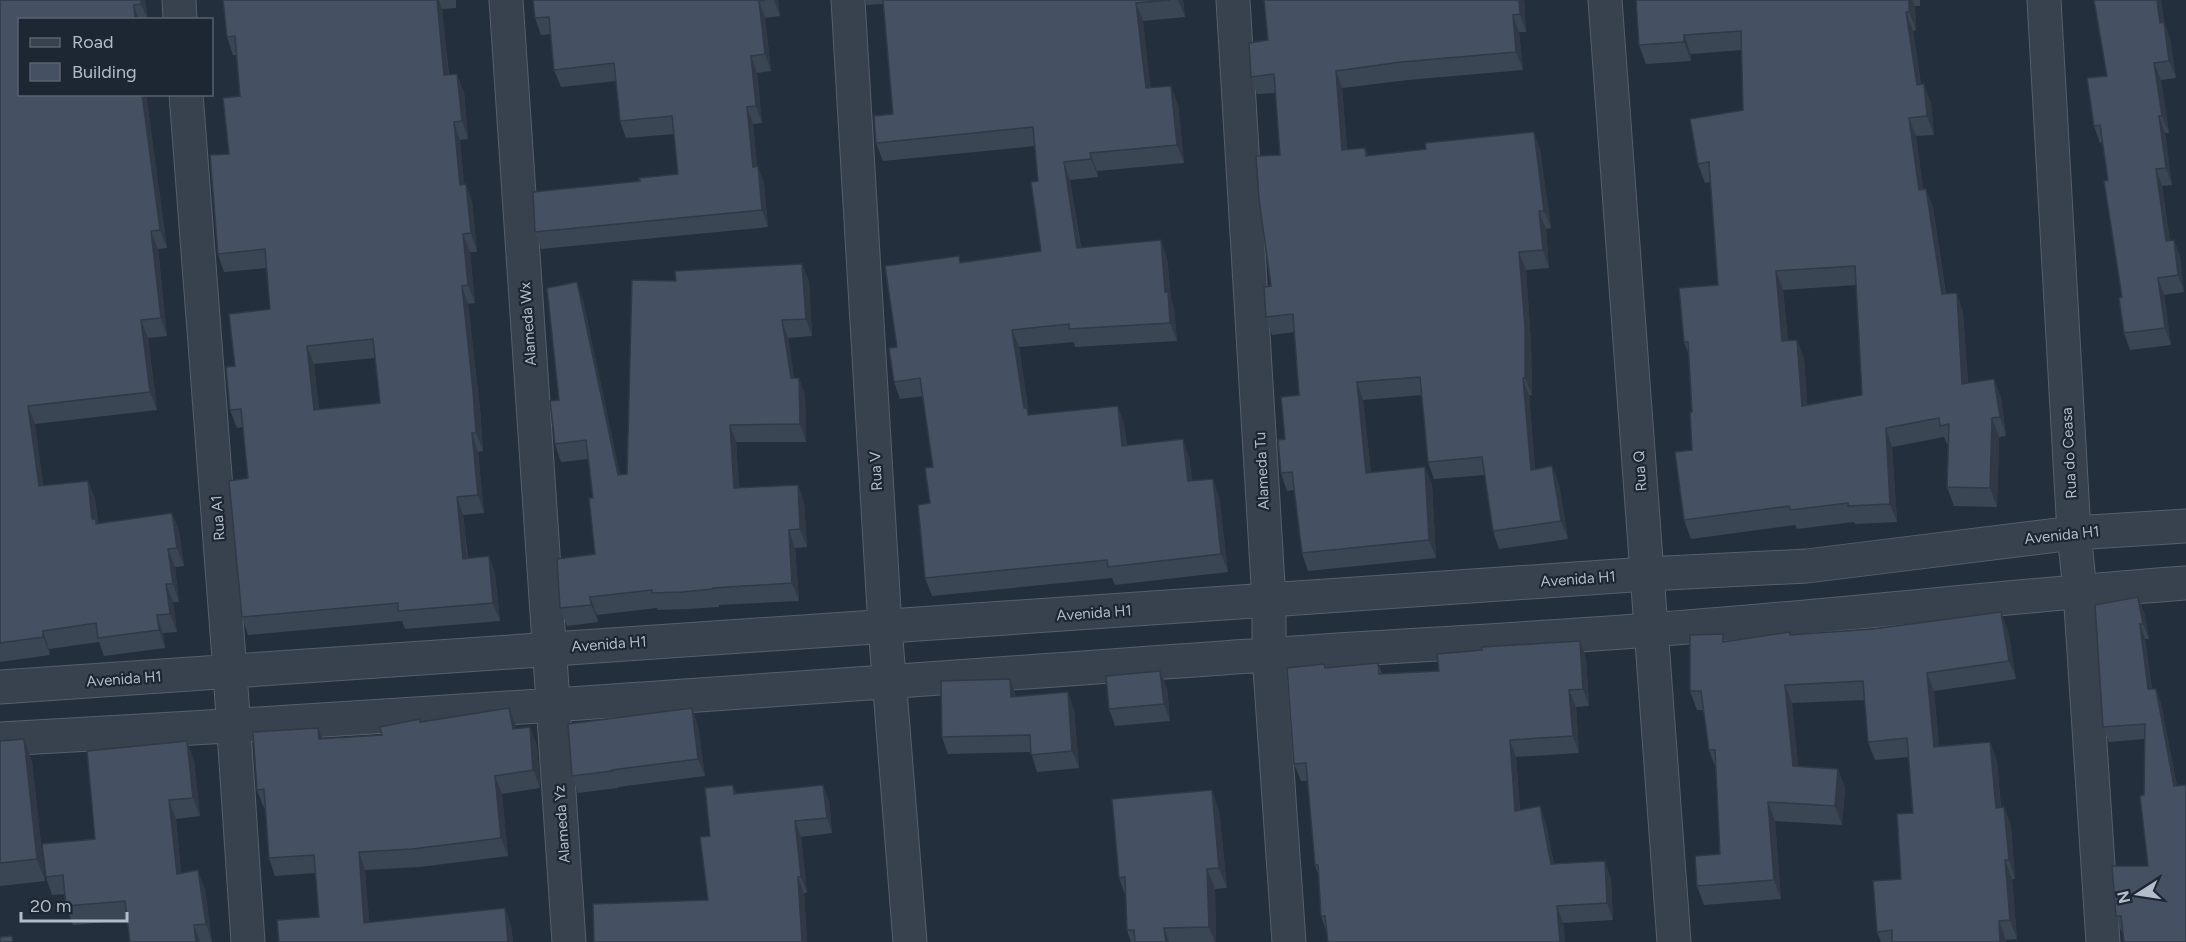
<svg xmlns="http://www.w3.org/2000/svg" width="2186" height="942" font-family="Figtree,sans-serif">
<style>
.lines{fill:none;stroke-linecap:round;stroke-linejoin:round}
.street-casing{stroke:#565f6c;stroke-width:35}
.street{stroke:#38414e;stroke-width:33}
.wall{fill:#3b4654;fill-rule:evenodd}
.shaded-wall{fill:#303945}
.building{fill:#455162;stroke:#303945;stroke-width:1.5;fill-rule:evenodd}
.labels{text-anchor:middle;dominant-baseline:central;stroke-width:4.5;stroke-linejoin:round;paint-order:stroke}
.street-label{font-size:15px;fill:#b4bcc9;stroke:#1d2633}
</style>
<rect width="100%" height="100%" fill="#242f3e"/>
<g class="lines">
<!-- street casing -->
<g class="street-casing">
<path id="street" d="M179,0L180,20
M506,0L569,942
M848,0L885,627L910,942
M1233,0L1269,601V655L1289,942
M1605,0L1674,942
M2044,0L2074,533L2080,591L2103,942
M186,94L230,672L248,942
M0,687L1647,574L1807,566L2074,533L2186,526
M0,739C422,716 843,685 1264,655C1392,646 1520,640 1648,630C1828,617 2007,596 2186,583"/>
</g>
<!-- street -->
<use href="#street" class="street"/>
</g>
<!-- wall -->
<path class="wall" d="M0,0H145L148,20H20V94H146L167,248L158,249L167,336L148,338L157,410L35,424L43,486L88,481L95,499L98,523L172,513L179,531L184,566L175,567L179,602H173L177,632L163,633L165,648L104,656L99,642L49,649L50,655L0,662Z
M223,0H456V8L442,9L449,75L464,92L468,139L460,140L464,184H466L472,202L477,252H470L475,303L468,304L480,409L483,451L478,452L484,513L463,515L468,558L489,556L495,574L500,621L405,629L402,621L248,635L242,617L248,478L243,427L237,428L230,410L235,366L270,309L266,268L224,272L218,254L229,154L240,96L236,55H233L227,37ZM375,358L380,403L319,410L314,364Z
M533,0H778L780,16L765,18L771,71L757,73L762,123L753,124L757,166L764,183L768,227L541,249L535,232L640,181L678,174L674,134L626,138L620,121L616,81L561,87L554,70L551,34L541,35L535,18Z
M865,0H1183L1185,17L1143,21L1150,88L1178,104L1184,163L1097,171L1098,177L1070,180L1081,247L1167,258L1171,299L1174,309L1177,341L1075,347L1074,342L1019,347L1029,415L1124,424L1127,446L1189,457L1192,481L1219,496L1228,572L1115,585L1112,578L932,596L925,578L933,467L923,396L900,399L894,382L897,347L961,262L1041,251L1038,181L1035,146L883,161L876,143L893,114L883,4L867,5Z
M1524,0L1526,32H1519L1523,70L1408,80L1342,88L1347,150L1365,148L1368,156L1426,149L1534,132L1540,150L1551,228L1546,229L1549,268L1526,270L1531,344L1532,395H1529L1535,469L1552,466L1559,484L1568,539L1499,549L1493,531L1485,475L1434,479L1428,462L1422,395L1363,400L1371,473L1432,484L1436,558L1308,571L1302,553L1294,490L1287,491L1281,473L1285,439L1299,395L1295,332L1272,335L1266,317L1271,286L1280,155L1276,93L1257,94L1251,77L1268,40Z
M1636,0H1920V6H1915L1916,30L1913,31L1921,84L1931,103L1934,135L1916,136L1923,189L1933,207L1946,294L1963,312L1968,383L1994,379L2001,398L2006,436L1999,437L1997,507L1954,506L1947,487L1948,444H1947L1944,437L1892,447L1897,522L1855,524L1854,522L1797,529L1795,525L1691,539L1684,520L1692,450V412L1689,355L1684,342L1718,285L1711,182L1705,183L1698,164L1743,110L1742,50L1691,54V61L1646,64L1639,45ZM1856,285L1862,395L1807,405L1804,359L1797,340L1788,341L1783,290Z
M2161,0L2164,22L2170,39L2176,78L2161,80L2169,133H2165L2172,185L2162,186L2170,241L2174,240L2180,257L2184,292L2164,295L2171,345L2130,350L2124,333L2122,297L2108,180L2102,142L2100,143L2094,126L2107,76Z
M802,264L809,282L812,336L788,338L794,378H799L805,395L806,442H736L739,488L798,485L804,502L807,547L795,548L799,601L719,605V607L688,609L658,610L657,608L597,615L598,622L567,626L560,608L595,554L593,498L588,459L561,462L555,444L559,400L583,300L620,475L627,474L676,281Z
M2144,612L2149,639H2145L2152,689H2156L2161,704L2177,786L2186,785L2123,931H2121L2116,916L2148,866L2145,739L2109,742L2103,727Z
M2008,630L2016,679L1934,691L1939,746L1990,742L1997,761L2001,807H2004L2011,826L2015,879H2012L2017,939L2006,940V942H1881L1877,932L1901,879L1913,813L1909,757L1875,760L1868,742L1864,700L1792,703L1798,766L1838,769L1845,788L1842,825L1775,821L1781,899L1704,905L1697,886L1720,854L1716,769L1709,750L1704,710H1697L1690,691L1726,641L1790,632L1791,635Z
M1580,641L1586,658L1589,706L1576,707L1579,753L1516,757L1520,810L1540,806L1546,824L1554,864L1611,878L1613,920L1563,923L1565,942H1328L1327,933L1321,916L1319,877L1315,865L1308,781H1301L1294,764L1324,664L1326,668L1378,663L1382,674L1439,671Z
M1167,688L1170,721L1115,726L1109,709Z
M1016,697L1074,709L1079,768L1037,772L1031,752L948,754L942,737Z
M509,708L516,729L537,745L540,788L502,794L508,856L419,867L365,870L369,923L505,908L511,926L513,942L319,917L316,873L275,876L269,858L265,808H264L257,790L322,739L382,735L421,722Z
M692,708L698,726L705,776L618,787V788L578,793L572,776Z
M0,741L32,761L45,881L0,886Z
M194,760L200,816L176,819L181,873L205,889L212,942H130L127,920L73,925L66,906L65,894L52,895L46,877L95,839Z
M733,785L736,794L829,800L832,833L801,837L807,893H804L807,942H594L708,900L710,836Z
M1219,810L1227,888L1215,889L1216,942H1131L1127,930L1126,897L1119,878Z"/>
<!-- shaded-wall -->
<path class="shaded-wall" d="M141,0H145L148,20L141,4Z
M437,0H439L442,9L450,93L444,75Z
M774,0H778L780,16Z
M1178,0H1183L1185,17Z
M1519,0H1524L1526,32L1520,14Z
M1909,0H1912L1915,6L1916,30L1909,12Z
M2157,0H2161L2166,40L2160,23Z
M759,1L765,18L771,71L765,54Z
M1136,3L1143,21L1153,106L1146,88Z
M134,5L139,20H135Z
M1906,12L1913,31L1923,103L1917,85Z
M1513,15L1519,32L1523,70L1516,52Z
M2164,22L2170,39L2176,78L2169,61Z
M1684,35L1691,54V61L1684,42Z
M751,56L757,73L762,123L756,106Z
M2154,63L2161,80L2169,133L2162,116Z
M1336,71L1342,88L1349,168L1342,150Z
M457,74L464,92L468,139L462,121Z
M1924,84L1931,103L1934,135L1927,116Z
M1171,86L1178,104L1184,163L1177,145Z
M142,94H146L167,248L160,230Z
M747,107L753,124L759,184L753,167Z
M2159,116L2165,133L2172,185L2166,168Z
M1909,118L1916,136L1926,208L1919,190Z
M454,122L460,140L466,203L460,185Z
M1534,132L1540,150L1551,228L1544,211Z
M1090,153L1097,171L1098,177L1091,159Z
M1064,162L1070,180L1083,266L1077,248Z
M758,166L764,183L768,227L762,210Z
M2156,169L2162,186L2172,258L2166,241Z
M466,184L472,202L477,252L471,233Z
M1926,189L1933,207L1948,313L1942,294Z
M1539,211L1546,229L1549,268L1543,250Z
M151,231L158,249L167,336L161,318Z
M463,234L470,252L475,303L468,285Z
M1161,240L1167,258L1171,299L1174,309L1177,341L1170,323L1165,292Z
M2174,240L2180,257L2184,292L2178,275Z
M1519,252L1526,270L1531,344L1532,395L1525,378Z
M802,264L809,282L812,336L806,319Z
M1776,271L1783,290L1789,360L1782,341Z
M2158,278L2164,295L2171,345L2165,328Z
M577,282L583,300L624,493L618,475Z
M462,286L468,304L480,409L483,451L476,433Z
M1957,293L1963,312L1969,403L1962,384Z
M141,320L148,338L157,410L150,392Z
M782,320L788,338L797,395L791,378Z
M1012,330L1019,347L1028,411L1033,426L1024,408Z
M1797,340L1804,359L1809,424L1802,406Z
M307,346L314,364L320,428L314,410Z
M799,378L805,395L806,442L800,424Z
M1523,378L1529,395L1537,488L1531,470Z
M1994,379L2001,398L2006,436L2000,417Z
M1357,382L1363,400L1373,491L1366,473Z
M28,406L35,424L46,504L39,486Z
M1118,406L1124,424L1129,464L1122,446Z
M1992,418L1999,437L1997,507L1990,488Z
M730,425L736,442L741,506L734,488Z
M1886,428L1892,447L1897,522L1890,504Z
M472,433L478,452L484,513L478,495Z
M1183,439L1189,457L1194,499L1188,481Z
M1552,466L1559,484L1568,539L1561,521Z
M1425,467L1432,484L1436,558L1429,540Z
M1213,479L1219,496L1228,572L1221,554Z
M88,481L95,499L97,523L102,537L92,519Z
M798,485L804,502L807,547L800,529Z
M457,497L463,515L469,577L463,559Z
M172,513L179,531L184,566L177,548Z
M789,530L795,548L799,601L792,583Z
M168,549L175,567L179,602L173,584Z
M489,556L495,574L500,621L493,603Z
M166,584L173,602L177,632L170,614Z
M590,597L597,615L598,622L591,605Z
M2138,597L2144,612L2149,639L2143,624Z
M2001,612L2008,630L2016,679L2009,661Z
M157,615L163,633L165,648L159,630Z
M2140,624L2145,639L2154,705L2148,689Z
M43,631L49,649L50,655L43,637Z
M1580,641L1586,658L1589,706L1583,689Z
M1160,671L1167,688L1170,721L1164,704Z
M1927,673L1934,691L1941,765L1934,747Z
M1010,679L1016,696L1017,714L1011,697Z
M1785,685L1792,703L1800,785L1793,766Z
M2156,689L2161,704L2180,802L2174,786Z
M1569,690L1576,707L1579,753L1573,736Z
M1068,692L1074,709L1079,768L1072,751Z
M509,708L516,726L519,748L513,729Z
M692,708L698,726L705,776L698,759Z
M530,727L537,745L540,788L533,770Z
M318,728L325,746L319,739Z
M24,739L32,761L45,881L37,859Z
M1510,740L1516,757L1521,828L1515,811Z
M187,741L194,760L200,816L193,798Z
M1990,742L1997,761L2002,826L1996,808Z
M1838,769L1845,788L1842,825L1835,806Z
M495,776L502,794L508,856L501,838Z
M823,785L829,800L832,833L827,818Z
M1212,790L1219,810L1227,888L1219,868Z
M169,800L176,819L183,893L177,874Z
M1768,802L1775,821L1781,899L1774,880Z
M1540,806L1546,824L1557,881L1551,864Z
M2004,807L2011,826L2015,879L2009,860Z
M795,821L801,837L807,893L801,877Z
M359,852L365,870L371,941L364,923Z
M2005,860L2012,879L2017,939L2010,920Z
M1605,861L1611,878L1613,920L1607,903Z
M1207,869L1215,889L1216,942H1215L1209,927Z
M198,870L205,889L212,942L206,924Z
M798,877L804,893L807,942H802Z
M1557,906L1563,923L1565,942H1560Z
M505,908L511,926L513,942H508Z
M1999,921L2006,940V942H2000Z
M194,925L200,942H196Z
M1164,928L1169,942H1166Z"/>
<!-- building -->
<path class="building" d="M0,0H141V4L134,5L135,20H20V94H142L160,230L151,231L161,318L141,320L150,392L28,406L39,486L88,481L92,519H96V524L172,513L177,548L168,549L173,584H166L170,614L157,615L159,630L98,638L96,623L43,631V637L0,643Z
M223,0H437L444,75L457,74L462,121L454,122L460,185L466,184L471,233L463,234L468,285L462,286L473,391L476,433H472L478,495L457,497L463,559L489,556L493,603L398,611V603L242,617L229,481L248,478L241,409L230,410L226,367L235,366L229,314L270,309L265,249L218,254L210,155L229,154L223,98L240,96L235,36L227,37ZM373,339L380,403L314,410L307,346Z
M533,0H766L759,1L765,54L751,56L756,106L747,107L753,167L758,166L762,210L535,232L533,192L640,181L639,178L678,174L672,116L620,121L614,63L554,70L549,17L535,18Z
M883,0H1170L1136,3L1146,88L1171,86L1177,145L1090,153L1091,159L1064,162L1077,248L1161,240L1165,292L1168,291L1170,323L1069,329V324L1012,330L1024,408H1027L1028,415L1118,406L1122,446L1183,439L1188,481L1213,479L1221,554L1108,567L1107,560L925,578L918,505L930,503L925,468L933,467L920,378L894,382L889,348L897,347L885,266L959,256L960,263L1041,251L1031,182L1038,181L1033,127L876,143L874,116L893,114Z
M1264,0H1519L1520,14L1513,15L1516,52L1401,62L1336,71L1342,150L1365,148L1366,156L1426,149L1425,143L1534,132L1544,211H1539L1543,250L1519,252L1525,326V378H1523L1531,470L1552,466L1561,521L1493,531L1482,457L1428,462L1420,377L1357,382L1366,473L1425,467L1429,540L1302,553L1292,472L1281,473L1278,440L1285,439L1281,397L1299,395L1293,314L1266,317L1264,287L1271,286L1259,199L1256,156L1280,155L1274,74L1251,77L1249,43L1268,40Z
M1636,0H1909V12H1906L1917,85L1924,84L1927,116L1909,118L1919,190L1926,189L1942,294L1957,293L1962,384L1994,379L2000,417L1992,418L1990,488L1947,487L1949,424L1940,426L1939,418L1886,428L1890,504L1848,506V503L1790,510L1789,506L1684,520L1675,452L1692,450L1690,412H1692L1688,342H1684L1679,288L1718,285L1709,162L1698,164L1690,119L1743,110L1741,31L1684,35V42L1639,45ZM1855,266L1862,395L1802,406L1797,340L1782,341L1776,271Z
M2094,0H2157L2160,23L2164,22L2169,61L2154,63L2162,116H2159L2166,168L2156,169L2166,241L2174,240L2178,275L2158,278L2165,328L2124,333L2119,298L2122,297L2104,181L2108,180L2100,125L2094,126L2087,78L2107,76Z
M802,264L806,319L782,320L791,378H799L800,424L730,425L734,488L798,485L800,529L789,530L792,583L713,588V589L682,592L652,593V590L590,597L591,605L560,608L557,559L595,554L589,498H593L586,440L555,444L550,401L559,400L547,288L577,282L618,475L627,474L632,280L676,281L675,271Z
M2138,597L2143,624H2140L2148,689H2156L2174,786L2186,785V942H2124L2121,916H2116L2112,866H2148L2140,796L2144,795L2145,724L2103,727L2095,605Z
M2001,612L2009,661L1927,673L1934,747L1990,742L1996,808L2004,807L2009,860H2005L2010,920L1999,921L2000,942H1892V930L1877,932L1873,881L1901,879L1897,814L1913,813L1907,738L1868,742L1863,681L1785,685L1793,766L1838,769L1835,806L1768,802L1774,880L1697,886L1695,856L1720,854L1715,750H1709L1701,691H1690V635L1723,634V642L1790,632V635L1873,629Z
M1580,641L1583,689L1569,690L1573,736L1510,740L1515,811L1540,806L1551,864L1605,861L1607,903L1557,906L1560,942H1328L1325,916H1321L1318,865H1315L1306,763L1294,764L1287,668L1324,664L1325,668L1378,663L1379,674L1439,671L1437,654L1482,650V647Z
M1160,671L1164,704L1109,709L1106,676Z
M1010,679L1011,697L1068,692L1072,751L1031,755L1030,735L942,737L941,681Z
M509,708L513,729L530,727L533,770L495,776L501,838L412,849L359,852L364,923L505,908L508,942H279L277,920L319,917L314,855L269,858L264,789L257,790L253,732L318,728L319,739L382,735L380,727L420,719V722Z
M692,708L698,759L612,770V771L572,776L568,724Z
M24,739L37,859L0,863V741Z
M187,741L193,798L169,800L177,874L198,870L206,924L194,925L196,942H130L125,901L66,906L63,875L46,877L42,844L95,839L87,751Z
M733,785L734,794L823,785L827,818L795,821L801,877H798L802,942H594L593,904L708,900L700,837L710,836L705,788Z
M1212,790L1219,868L1207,869L1209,927L1164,928L1166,942H1135L1134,930H1127L1125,877L1119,878L1112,799Z
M12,936L13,942H0V937Z"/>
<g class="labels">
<!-- street labels -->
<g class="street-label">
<text transform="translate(528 324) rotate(-94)">Alameda Wx</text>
<text transform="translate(2069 453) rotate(-93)">Rua do Ceasa</text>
<text transform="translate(876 471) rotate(-93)">Rua V</text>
<text transform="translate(1262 471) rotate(-93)">Alameda Tu</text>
<text transform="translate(1640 471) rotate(-94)">Rua Q</text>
<text transform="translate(218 518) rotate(-94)">Rua A1</text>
<text transform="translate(2062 535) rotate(-6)">Avenida H1</text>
<text transform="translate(1578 579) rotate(-4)">Avenida H1</text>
<text transform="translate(1094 613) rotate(-4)">Avenida H1</text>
<text transform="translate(609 644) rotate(-4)">Avenida H1</text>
<text transform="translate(124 679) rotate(-4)">Avenida H1</text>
<text transform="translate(562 824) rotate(-94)">Alameda Yz</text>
</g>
</g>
<!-- legend -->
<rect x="18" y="18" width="195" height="78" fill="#1d2633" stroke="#59626f" stroke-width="1.5"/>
<rect x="30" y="38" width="30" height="9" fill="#38414e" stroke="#59626f" stroke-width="1.5"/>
<text x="72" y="48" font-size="18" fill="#b4bcc9">Road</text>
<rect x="30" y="63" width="30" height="18" fill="#455162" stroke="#59626f" stroke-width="1.5"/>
<text x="72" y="78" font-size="18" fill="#b4bcc9">Building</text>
<!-- north arrow -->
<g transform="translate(2138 894) rotate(258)" stroke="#1d2633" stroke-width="4.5" paint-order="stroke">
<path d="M0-4.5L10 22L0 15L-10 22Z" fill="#b4bcc9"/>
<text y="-9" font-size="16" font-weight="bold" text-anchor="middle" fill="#b4bcc9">N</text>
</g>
<!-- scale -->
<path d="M21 912v9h106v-9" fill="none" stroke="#b4bcc9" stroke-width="3"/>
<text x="30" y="912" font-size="18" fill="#b4bcc9" stroke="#1d2633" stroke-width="4.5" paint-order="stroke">20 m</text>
</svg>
